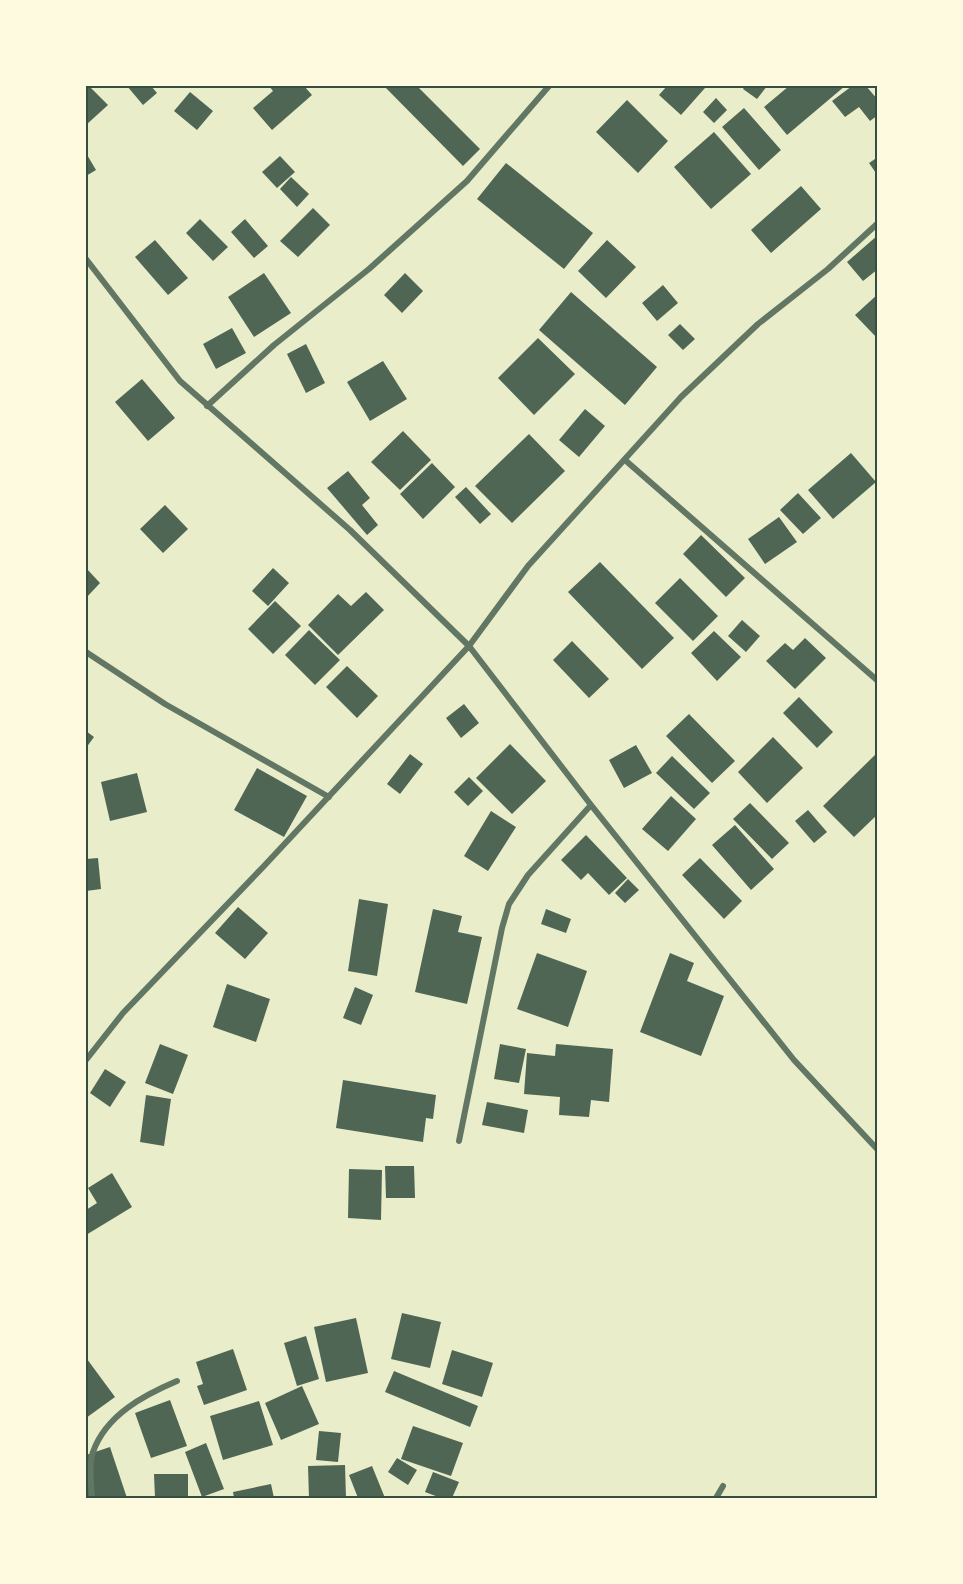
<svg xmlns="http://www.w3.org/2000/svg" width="963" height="1584" font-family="Arial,sans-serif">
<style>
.building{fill:#4f6655}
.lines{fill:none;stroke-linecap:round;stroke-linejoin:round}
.minor{stroke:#617663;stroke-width:6}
.neatline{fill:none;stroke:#344e41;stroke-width:2}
</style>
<rect width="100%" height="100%" fill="#e9edc9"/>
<!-- building -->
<path class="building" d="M89,86L108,105L86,125V89Z
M127,86H151L157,93L143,105Z
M269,86H304L312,95L272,130L253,108L273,91Z
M384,86H417L480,149L463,166Z
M667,86H703L705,88L681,115L659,95Z
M745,86H767L757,99L743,89Z
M789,86H845L787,135L764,107Z
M852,86H866L878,100V115L870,121L859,107L845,117L832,101Z
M190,92L213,111L197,130L174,111Z
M716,98L727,110L714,123L703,112Z
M627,100L668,141L638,173L596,132Z
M744,108L781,150L759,170L722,127Z
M714,132L751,174L711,209L674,167Z
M86,153L96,170L86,176Z
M280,156L295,172L277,188L262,172Z
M878,157V176L869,163Z
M506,163L593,233L564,269L477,199Z
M291,177L309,194L297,207L280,189Z
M801,186L821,209L771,253L751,230Z
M313,208L330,225L298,257L280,241Z
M200,219L228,247L213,261L186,233Z
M245,219L268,246L254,258L231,232Z
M878,235V269L863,281L847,262Z
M155,240L188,278L168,295L135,257Z
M607,240L636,267L606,298L578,271Z
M264,273L291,313L254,337L228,297Z
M405,273L423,291L402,313L384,295Z
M663,285L678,303L657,321L642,303Z
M571,292L657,367L625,405L539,330Z
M878,294V339L855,315Z
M680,324L695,339L683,350L668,335Z
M232,328L246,353L216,369L203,344Z
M538,338L575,374L534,415L498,378Z
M306,344L325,383L306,393L287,354Z
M383,361L407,399L370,421L347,382Z
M142,379L175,418L148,441L115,402Z
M585,409L605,426L579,457L559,440Z
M403,431L431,460L400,490L371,462Z
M529,434L565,471L512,523L475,486Z
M851,453L876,482L833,519L808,490Z
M432,463L455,487L423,519L400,494Z
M348,471L370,498L362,505L378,525L367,535L327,488Z
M466,487L491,514L480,524L455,497Z
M798,493L821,518L803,534L780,510Z
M165,505L188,529L163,553L140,529Z
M779,517L797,542L765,564L748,539Z
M701,535L745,578L726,597L683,554Z
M600,562L674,638L642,669L568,592Z
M86,568L100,583L86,598Z
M273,568L289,583L268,606L252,591Z
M680,578L718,616L693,641L655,603Z
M366,592L384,610L338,655L308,625L338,594L351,606Z
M275,601L301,626L273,654L248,629Z
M742,620L760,636L746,652L728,636Z
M309,630L340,660L315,685L285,655Z
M714,631L741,657L717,681L691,653Z
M805,638L826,658L795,689L766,661L785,643L793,650Z
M572,641L609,679L589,698L553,660Z
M347,666L378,696L357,718L326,687Z
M799,697L833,732L817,748L783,713Z
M464,704L479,723L461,738L446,718Z
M689,714L735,761L712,783L666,736Z
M86,731L94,737L86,748Z
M773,737L803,768L767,803L738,772Z
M510,744L546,781L512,814L476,778Z
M636,745L652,773L624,788L609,760Z
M878,752V814L854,837L823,806Z
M410,754L423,764L400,794L387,784Z
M672,756L710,793L694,809L656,773Z
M257,768L307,796L284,837L234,810Z
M137,773L147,812L110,821L101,782Z
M469,777L483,791L468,806L454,792Z
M671,796L696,819L668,851L642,829Z
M750,803L789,843L772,859L733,819Z
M808,810L827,832L814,843L795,821Z
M491,811L516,827L488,871L464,856Z
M735,825L774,869L751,890L712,845Z
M586,835L627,878L609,895L588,873L581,880L561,860Z
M98,858L101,889L86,891V859Z
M700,858L742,901L724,919L682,875Z
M628,879L639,890L625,903L615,893Z
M359,899L388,904L377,976L348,971Z
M238,907L268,933L245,959L215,933Z
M433,909L462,916L458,932L482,937L467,1004L415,992Z
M546,909L571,919L566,933L541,924Z
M537,953L587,971L568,1027L517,1009Z
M670,953L694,963L687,981L724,996L701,1056L640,1032Z
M227,984L270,999L256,1042L213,1027Z
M355,987L373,995L361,1025L343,1018Z
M160,1044L188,1055L173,1094L145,1083Z
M500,1044L526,1049L519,1083L494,1079Z
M556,1044L613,1049L609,1102L591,1100L589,1117L559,1115L560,1097L524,1094L527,1053L555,1056Z
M105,1069L126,1082L110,1107L90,1093Z
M343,1080L436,1095L433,1119L426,1118L423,1142L336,1128Z
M146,1095L171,1099L164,1146L140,1142Z
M487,1102L528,1110L524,1133L482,1125Z
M385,1166H414L415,1198H386Z
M349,1169L382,1170L381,1220L348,1218Z
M112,1173L132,1207L86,1235V1210L97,1203L88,1188Z
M402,1313L441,1322L430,1368L391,1359Z
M356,1318L368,1373L326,1382L314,1327Z
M306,1336L319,1379L297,1386L284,1343Z
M233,1349L247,1390L204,1405L197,1386L203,1384L196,1362Z
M452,1350L493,1363L482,1397L442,1384Z
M87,1359L115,1397L86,1418V1360Z
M394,1371L478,1406L470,1427L385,1392Z
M302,1386L319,1424L281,1440L265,1403Z
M170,1400L187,1446L151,1458L135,1413Z
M259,1401L273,1445L223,1460L210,1416Z
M413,1426L463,1443L451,1476L401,1459Z
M319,1431L341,1433L338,1462L316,1460Z
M206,1443L224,1489L202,1497L185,1452Z
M110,1447L127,1498H86V1455Z
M397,1458L417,1470L408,1485L388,1472Z
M345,1465L346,1498H309L308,1466Z
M372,1466L385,1498H358L349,1475Z
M433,1472L459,1482L452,1498H441L425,1492Z
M154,1474H188V1498H155Z
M271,1484L274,1498H234L233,1492Z"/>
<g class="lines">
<!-- minor -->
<path class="minor" d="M86,259L180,381L350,530L469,646L591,805L794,1060L878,1150
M207,406L274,345L369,269L467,181L549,86
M625,460L878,681
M86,652L165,704L329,797
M86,1060L123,1013L264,866L469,646L528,566L681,397L758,324L828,269L878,223
M459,1141L502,928L509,904L528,875L591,805
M92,1498C91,1487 89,1463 93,1452C106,1415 144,1395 177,1381
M716,1498L723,1486"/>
</g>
<!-- border -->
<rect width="963" height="1584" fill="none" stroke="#fefae0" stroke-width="174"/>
<rect x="87" y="87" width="789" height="1410" class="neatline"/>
</svg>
